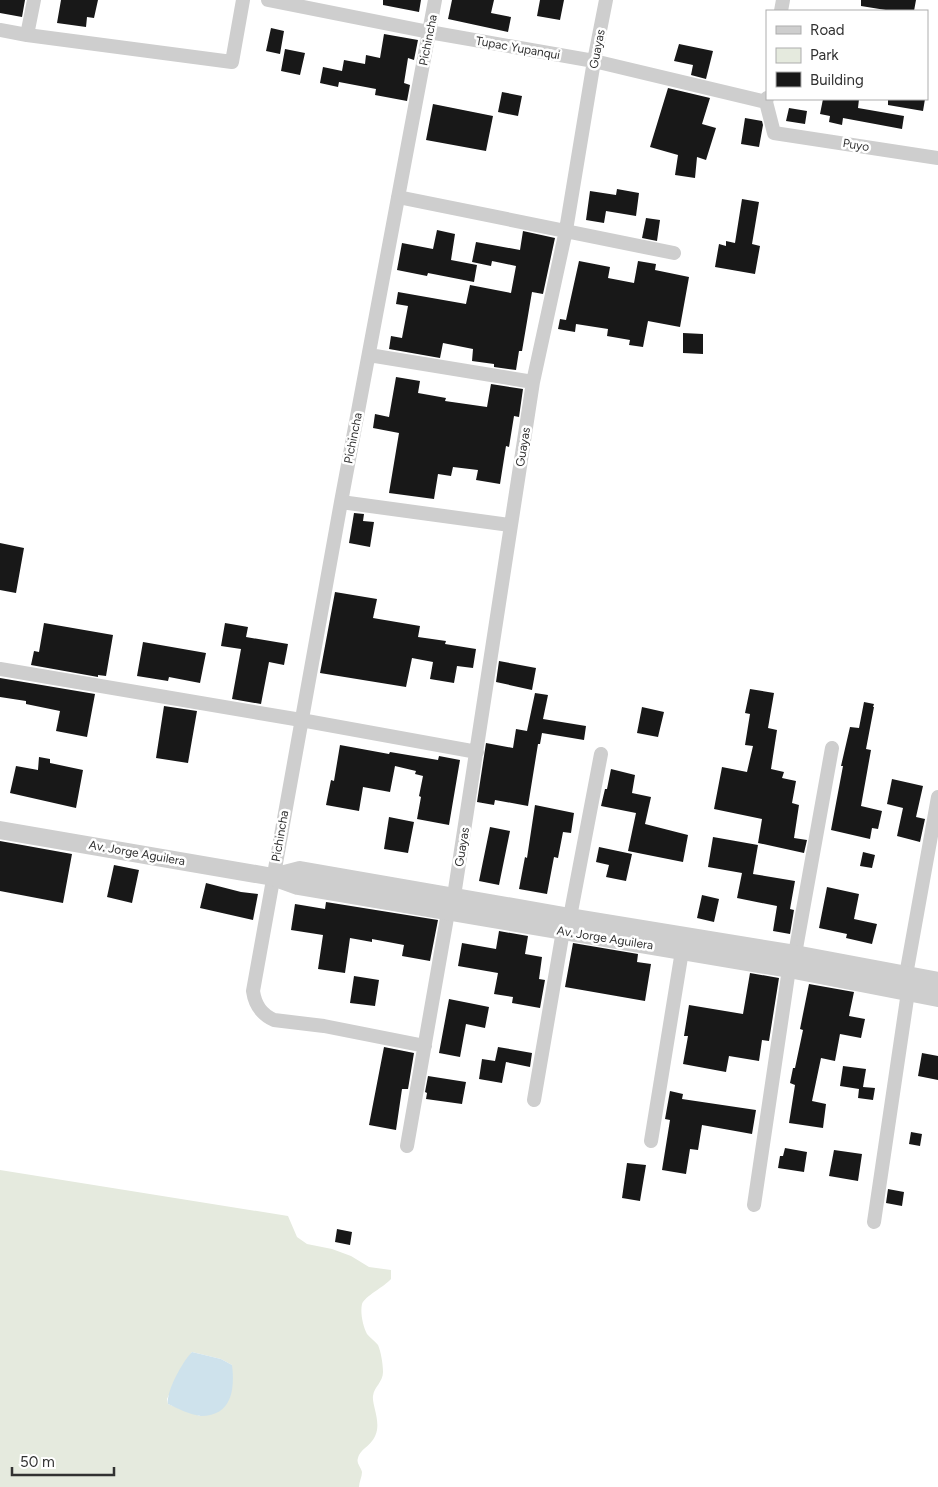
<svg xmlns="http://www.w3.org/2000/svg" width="938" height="1487" font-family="Figtree,sans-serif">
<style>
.green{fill:#e5eade;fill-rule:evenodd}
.water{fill:#cee2ec}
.building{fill:#181818}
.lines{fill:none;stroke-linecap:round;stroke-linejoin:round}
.minor{stroke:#cecece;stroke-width:14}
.tertiary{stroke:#cecece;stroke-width:18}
.labels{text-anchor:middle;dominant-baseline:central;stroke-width:5;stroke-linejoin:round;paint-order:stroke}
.street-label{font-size:12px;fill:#313131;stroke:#fff}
</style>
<rect width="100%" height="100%" fill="#fff"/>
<!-- green -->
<path class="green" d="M0,1170L288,1216L297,1237L307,1244L332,1249L351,1256L369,1267L391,1270V1279C384,1287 365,1296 362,1304C360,1313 363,1326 367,1334C370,1338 375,1341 378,1345C381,1352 383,1364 383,1372C383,1382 374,1387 373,1396C372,1404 379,1417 377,1430C374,1446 361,1447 358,1458C356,1463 361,1467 362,1472C362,1477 359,1482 359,1487H0ZM192,1352L221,1359L232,1365L200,1416L168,1404L167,1399L182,1367Z"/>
<!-- water -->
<path class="water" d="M192,1352L221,1359L232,1365C235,1389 232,1416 201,1416C190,1415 177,1408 168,1404C166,1391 183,1361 192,1352Z"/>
<!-- building -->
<path class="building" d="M0,0H25L22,17L0,13Z
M61,0H98L94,18L87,17L86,27L57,23Z
M383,0H421L419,12L383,5Z
M452,0H494L491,13L511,17L508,32L448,19Z
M540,0H564L560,20L537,16Z
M861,0H916L914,11H892L861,6Z
M271,28L284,31L280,54L266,51Z
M384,34L418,40L414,60L408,58L404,83L410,85L407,101L375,95L376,89L339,82L338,87L320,83L323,67L342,71L344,60L365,64L366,55L380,58Z
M679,44L713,51L706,79L691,75L693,65L674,61Z
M285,49L305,53L300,75L281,71Z
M668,88L710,98L702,124L716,128L706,160L697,157L695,178L675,175L678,155L650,147Z
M502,92L522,96L518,116L498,112Z
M823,99H859L858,108L904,116L902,129L843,118L842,125L829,122L830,116L820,114Z
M888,99H925L923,111L888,105Z
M433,104L493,116L486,151L426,140Z
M789,108L807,111L805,124L786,121Z
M745,118L762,121L763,125L759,147L741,144Z
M617,189L639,193L636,216L606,211L604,223L586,220L590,191L616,195Z
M742,199L759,202L752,244L760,246L755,274L715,267L719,244L726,246V241L735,243Z
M646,218L660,220L657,241L642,238Z
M437,230L455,234L451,260L477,265L474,282L428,273L427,276L397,270L402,243L433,249Z
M523,231L555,238L543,294L532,292L522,351H519L516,370L494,367V364L472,361L473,349L443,343L440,358L389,349L391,336L402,338L408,306L396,304L398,292L466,304L470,285L511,293L516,266L492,261L491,266L472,262L476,242L520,250Z
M579,261L610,267L608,278L634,283L638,261L656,264L655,270L689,277L680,327L648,321L643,347L629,345L630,340L607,336L608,329L576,324L575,332L558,329L560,319L566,320Z
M683,333L703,334V354L683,353Z
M396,377L420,381L418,393L446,398L445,401L487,407L491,384L523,389L519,417L514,416L509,447L506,446L500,484L476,480L478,470L453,467L451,476L438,474L434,499L389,493L399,433L373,428L375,414L389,417Z
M354,513L364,514L363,521L374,522L370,547L349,543Z
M0,543L24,548L16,593L0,590Z
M335,592L377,599L373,618L420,626L418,637L446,641L445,644L476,649L473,668L457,666L454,683L430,679L433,662L412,658L406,687L320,673Z
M44,623L113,635L106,676L98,675V677L31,665L34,651L39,652Z
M225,623L248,627L246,637L288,644L284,665L269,662L261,704L232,699L241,649L221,646Z
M143,642L206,653L200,683L169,677L168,681L137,676Z
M499,661L536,668L532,690L496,682Z
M0,678L95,694L87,737L56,731L60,711L26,704V701L0,697Z
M750,689L774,693L768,728L777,730L771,769L784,772L782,778L796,781L792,803L799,805L794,838L807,840L804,853L758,843L762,819L714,809L722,767L747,772L753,746L745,745L750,714L745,713Z
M535,693L548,695L543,719L586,726L584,740L542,733L540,744H538L528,806L495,800L494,805L477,802L486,743L513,748L516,729L527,731Z
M864,702L874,704L873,707H874L866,749L871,750L861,806L882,811L878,829L872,828L870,839L831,830L843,766H841L850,727L859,728Z
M164,706L197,711L188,763L156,758Z
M642,707L664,712L658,737L637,733Z
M340,745L389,754L390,752L438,760L439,756L460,760L449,825L417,819L421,797L419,796L423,776L415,774L416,771L395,766L390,792L363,787L359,811L326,805L331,780L334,781Z
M39,757L50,759V763L83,770L76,808L10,793L16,766L38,770Z
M611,769L635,775L632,793L651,797L645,824L688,835L683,862L628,851L636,813L601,806L605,789H607Z
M892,779L923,786L916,817L925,819L920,842L897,836L903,808L887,804Z
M535,805L574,813L571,833L563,832L558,858L554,857L547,894L519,889L525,857L527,858Z
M389,817L414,822L408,853L384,849Z
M490,827L510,831L499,885L479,881Z
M713,837L758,845L753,874L795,881L790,909L794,910L790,934L773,931L777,906L737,898L742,873L708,867Z
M0,841L72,854L63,903L0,891Z
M599,847L632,854L626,881L606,877L609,865L596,862Z
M863,852L875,855L872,868L860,866Z
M114,865L139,870L132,903L107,897Z
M206,883L241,892L258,894L253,920L200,908Z
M827,887L859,894L854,919L877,924L872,944L846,938L847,934L819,928Z
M702,895L719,899L714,922L697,918Z
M326,902L438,920L430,961L402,956L404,945L372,939V942L350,938L345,973L318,969L323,935L291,930L295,904L325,909Z
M499,931L528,936L525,954L542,957L539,979L545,980L540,1008L512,1003L513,997L494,994L498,973L458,966L462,943L496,949Z
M573,943L638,954L637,962L651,964L645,1001L565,987Z
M750,973L779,978L769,1041L762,1040L759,1061L729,1056L726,1072L683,1064L688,1036H684L689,1005L743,1014Z
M354,976L379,980L375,1006L350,1003Z
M809,984L854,992L849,1016L865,1019L861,1038L840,1034L835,1061L821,1058L812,1101L826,1104L823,1128L789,1123L795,1085L790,1083L793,1068H795L803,1030L800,1029Z
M449,999L489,1007L485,1028L466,1024L460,1057L439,1053Z
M384,1047L414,1053L408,1089H402L396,1130L369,1125Z
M498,1047L532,1053L530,1067L506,1062L502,1083L479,1079L482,1059L495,1061Z
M922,1053L938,1056V1080L918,1076Z
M843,1066L866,1069L863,1087L875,1088L873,1100L858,1098L859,1089L840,1086Z
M428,1076L466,1082L462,1104L426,1099L427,1093L425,1092Z
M670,1091L683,1094L682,1099L756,1110L752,1134L702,1125L698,1150L690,1149L686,1174L662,1170L670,1120L665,1119Z
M911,1132L922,1134L920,1146L909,1144Z
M785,1148L807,1152L804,1172L778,1168L780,1156H783Z
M834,1150L862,1154L858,1181L829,1176Z
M627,1163L646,1165L640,1201L622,1198Z
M888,1189L904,1192L902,1206L886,1203Z
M337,1229L352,1232L350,1245L335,1242Z"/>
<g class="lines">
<!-- minor -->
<path class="minor" d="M268,0L429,32L594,61L766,102
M781,11L783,0
M0,30L27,35L232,62L243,0
M27,35L34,0
M767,98L766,102L774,133L938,158
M398,197L674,253
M369,355L533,382
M341,502L510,525
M0,669L301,720L477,752
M454,896L533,382L566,230L594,61L606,0
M570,917L601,754
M795,954L832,748
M906,975L938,797
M425,1046L324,1026L274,1020C261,1014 255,1005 253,991L341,502L435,0
M534,1100L563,931
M651,1141L682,951
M407,1146L448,912
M754,1205L789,969
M874,1222L908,992"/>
<!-- tertiary -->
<path class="tertiary" d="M0,830L273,877L298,886L789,969L938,998
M273,877L300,870L570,917L795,954L938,981"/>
</g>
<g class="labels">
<!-- street labels -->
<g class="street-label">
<text transform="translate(428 40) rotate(-79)">Pichincha</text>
<text transform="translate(518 48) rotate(10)">Tupac Yupanqui</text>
<text transform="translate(597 49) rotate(-79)">Guayas</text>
<text transform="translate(856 145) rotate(9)">Puyo</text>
<text transform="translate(353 438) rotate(-79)">Pichincha</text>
<text transform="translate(523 447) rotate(-81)">Guayas</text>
<text transform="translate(280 836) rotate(-80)">Pichincha</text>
<text transform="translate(462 847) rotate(-81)">Guayas</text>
<text transform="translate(137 853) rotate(10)">Av. Jorge Aguilera</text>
<text transform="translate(605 938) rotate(9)">Av. Jorge Aguilera</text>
</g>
</g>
<!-- legend -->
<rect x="766" y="10" width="162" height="90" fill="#ffffff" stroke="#adadad"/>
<rect x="776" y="26" width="25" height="8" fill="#cecece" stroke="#adadad"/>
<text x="810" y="35" font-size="15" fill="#313131">Road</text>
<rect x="776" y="48" width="25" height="15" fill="#e5eade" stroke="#adadad"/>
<text x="810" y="60" font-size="15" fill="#313131">Park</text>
<rect x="776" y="72" width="25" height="15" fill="#181818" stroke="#adadad"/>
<text x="810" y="85" font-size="15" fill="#313131">Building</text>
<!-- scale -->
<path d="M12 1467v8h102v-8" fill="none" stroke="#313131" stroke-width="2.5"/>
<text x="20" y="1467" font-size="15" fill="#313131" stroke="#ffffff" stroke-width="4" paint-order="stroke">50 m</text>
</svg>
